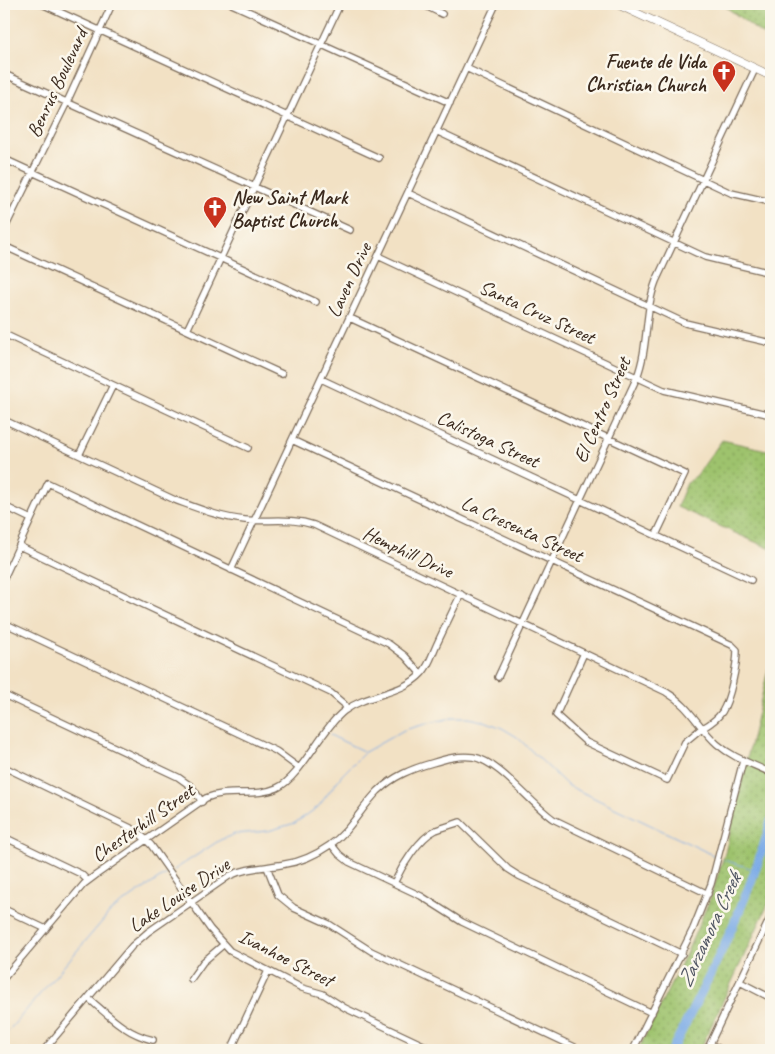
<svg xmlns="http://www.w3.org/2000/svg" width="775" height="1054" font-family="Caveat,sans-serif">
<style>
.grass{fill:url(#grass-dots);stroke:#6c7646}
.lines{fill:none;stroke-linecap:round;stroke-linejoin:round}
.stream{stroke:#7cabe6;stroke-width:1}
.river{stroke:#7cabe6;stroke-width:9}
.minor-casing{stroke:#7b6a58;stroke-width:8}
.major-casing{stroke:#7b6a58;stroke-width:9}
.minor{stroke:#fff;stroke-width:5.5}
.major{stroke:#fff;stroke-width:8}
.labels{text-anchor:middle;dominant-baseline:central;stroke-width:5;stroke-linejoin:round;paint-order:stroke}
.poi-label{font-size:20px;font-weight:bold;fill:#3b2a1e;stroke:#fbf7ec;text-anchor:end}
.street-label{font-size:20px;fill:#3b2a1e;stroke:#fbf7ec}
.water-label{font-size:21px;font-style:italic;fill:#525764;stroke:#fbf7ec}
</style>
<defs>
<pattern id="grass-dots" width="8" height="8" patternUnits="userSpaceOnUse" patternTransform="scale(1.25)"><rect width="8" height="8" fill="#9ec36d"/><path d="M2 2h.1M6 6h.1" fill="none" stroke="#829f59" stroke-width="1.8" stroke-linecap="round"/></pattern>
</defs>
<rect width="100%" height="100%" fill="#fbf7ec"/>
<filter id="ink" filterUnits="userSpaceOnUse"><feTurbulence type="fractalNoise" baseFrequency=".02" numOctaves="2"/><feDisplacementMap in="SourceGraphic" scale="10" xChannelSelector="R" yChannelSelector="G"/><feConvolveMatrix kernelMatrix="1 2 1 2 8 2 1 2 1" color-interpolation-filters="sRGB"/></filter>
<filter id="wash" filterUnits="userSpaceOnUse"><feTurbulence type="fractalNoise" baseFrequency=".0096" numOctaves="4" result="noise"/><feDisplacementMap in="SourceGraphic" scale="20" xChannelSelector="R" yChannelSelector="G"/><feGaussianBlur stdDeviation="1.12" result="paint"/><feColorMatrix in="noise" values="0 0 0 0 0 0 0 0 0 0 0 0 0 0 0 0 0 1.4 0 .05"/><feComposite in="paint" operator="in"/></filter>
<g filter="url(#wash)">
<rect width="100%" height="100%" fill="#f2e1c4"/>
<!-- grass -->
<path class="grass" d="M722,4H771V41Z
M722,440L771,451V549L677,507L687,483L697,475Z
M771,657V898L700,1050H638L686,954L710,899L725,853Z"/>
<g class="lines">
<!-- stream -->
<path class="stream" d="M330,735L365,752L404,730L433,722L452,718H468L487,722L502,728L517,737L567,785L715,856
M724,860L756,870
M174,870L220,840L235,834L268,831L295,823L318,807L342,775L364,753
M4,1036L112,910L166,874"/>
<!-- river -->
<path class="river" d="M672,1050C710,976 749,901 771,821"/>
</g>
</g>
<g filter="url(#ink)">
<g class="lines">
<!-- minor casing -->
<g class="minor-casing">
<path id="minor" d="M42,4L379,158
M232,4L450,103
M422,4L442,14
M466,68L731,193L771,202
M4,74L350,230
M436,131L705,257L771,273
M4,159L316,302
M408,193L685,323L771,343
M4,230L67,102L112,4
M4,246L282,374
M378,256L664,390L771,415
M350,318L685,474L656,535
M187,330L340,4
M4,334L248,448
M321,379L751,580
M4,420L175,500C197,508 221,518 245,520C269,522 291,517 314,525L666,692C690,706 698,727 717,744C733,758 753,764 771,773
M292,440L732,645L737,650C737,666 730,699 722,712C717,719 710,724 703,728
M79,455L113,385
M4,506L31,519
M19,546L331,693L344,704L347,709
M231,570L496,4
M4,578L48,483L389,644L405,656L421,674
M4,623L276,751L299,768
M584,653L556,715L586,742L667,780L685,742L703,727
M498,677L637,377C649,346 644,312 656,281L755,69
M4,695L178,777L192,787L202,802
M4,767L137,831L151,845L210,929L230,951L302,988L323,994L345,1008L434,1050
M4,837L81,874L88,881
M331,844L339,854L349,862L421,896L462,922L652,1013
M267,867L278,895L294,908L329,924L371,951L581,1050
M394,883C402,866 419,838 436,830C444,827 452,825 460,822L508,869L519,876L682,954
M4,909L46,929
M4,978L84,884L96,875L206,798C229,788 255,798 277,788C301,777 321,729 344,711C368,693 402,695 422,673C429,666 432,655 436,646C444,629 452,612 461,594
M191,979L203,962L223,945
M740,982L771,998
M88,998C108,1015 126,1034 153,1040
M710,1044L722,1050
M44,1050L132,946L148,932L229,876C247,867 266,868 285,864C301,862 317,854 330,845C350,831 361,808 378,791C394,776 411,769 432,763C445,759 459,755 473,757C499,761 530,803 553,819L708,894
M231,1050L268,971
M633,1050L693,929L711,884L743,761
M707,1050L771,916"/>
</g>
<!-- major casing -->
<g class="major-casing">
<path id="major" d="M617,4L771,76"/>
</g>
<!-- minor -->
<use href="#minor" class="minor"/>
<!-- major -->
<use href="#major" class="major"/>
</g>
</g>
<!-- icons -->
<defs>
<g id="church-pin" transform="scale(1.25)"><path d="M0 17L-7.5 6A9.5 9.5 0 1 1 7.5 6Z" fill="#c8321e" stroke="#fbf7ec"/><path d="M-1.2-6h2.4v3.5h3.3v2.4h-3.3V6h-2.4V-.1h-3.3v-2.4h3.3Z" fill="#fff"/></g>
</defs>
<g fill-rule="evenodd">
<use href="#church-pin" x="724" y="72"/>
<use href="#church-pin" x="215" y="208"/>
</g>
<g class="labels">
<!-- poi labels -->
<g class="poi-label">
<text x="706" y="61">Fuente de Vida<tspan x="706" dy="23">Christian Church</tspan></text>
<text x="232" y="197" text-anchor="start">New Saint Mark<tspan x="232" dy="23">Baptist Church</tspan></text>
</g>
<!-- street labels -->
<g class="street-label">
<text transform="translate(57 83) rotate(-65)">Benrus Boulevard</text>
<text transform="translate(349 280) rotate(-65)">Laven Drive</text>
<text transform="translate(537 312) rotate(25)">Santa Cruz Street</text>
<text transform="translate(602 410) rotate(-66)">El Centro Street</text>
<text transform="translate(488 439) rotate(25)">Calistoga Street</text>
<text transform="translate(522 529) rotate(25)">La Cresenta Street</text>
<text transform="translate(408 552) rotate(25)">Hemphill Drive</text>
<text transform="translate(143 823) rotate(-35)">Chesterhill Street</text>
<text transform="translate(179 895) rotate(-34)">Lake Louise Drive</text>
<text transform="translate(286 958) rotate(27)">Ivanhoe Street</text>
</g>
<!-- water labels -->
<g class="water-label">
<text transform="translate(709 930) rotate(-65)">Zarzamora Creek</text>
</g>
</g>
<!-- margin -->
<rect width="775" height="1054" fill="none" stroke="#fbf7ec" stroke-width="20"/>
</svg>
